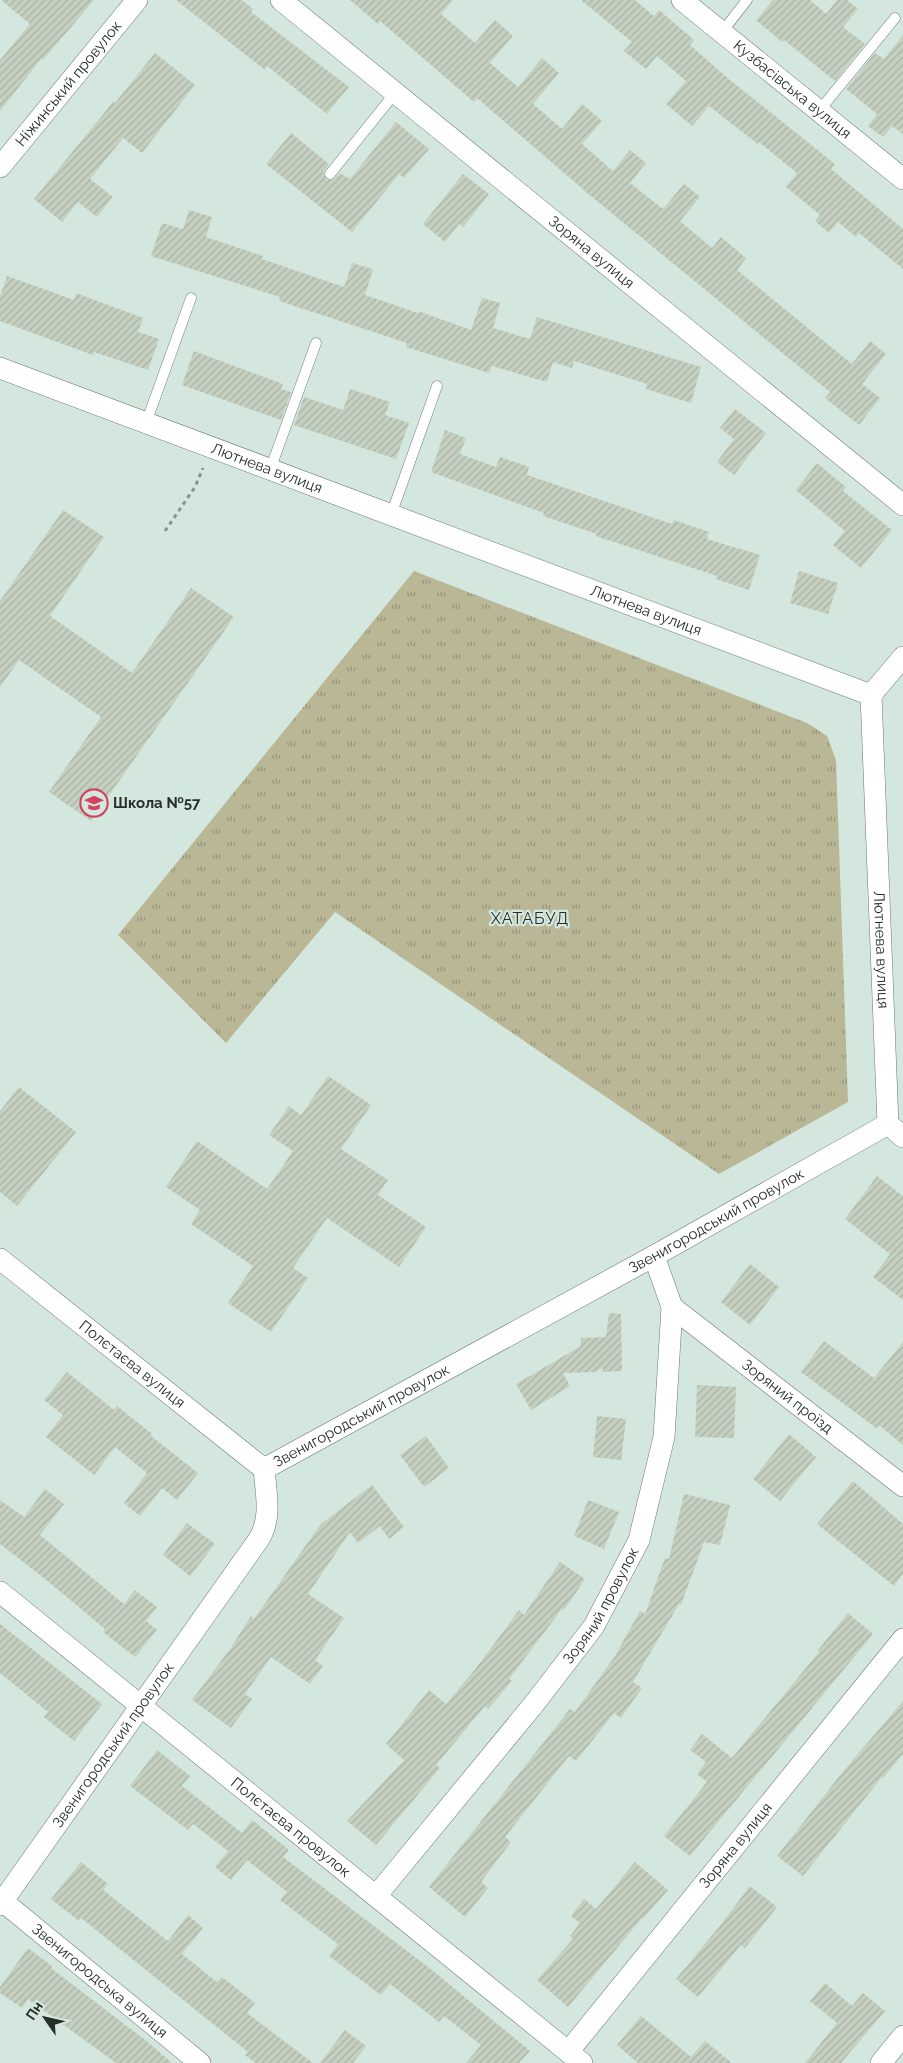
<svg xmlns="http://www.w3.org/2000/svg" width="903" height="2063" font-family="Raleway,sans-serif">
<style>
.grass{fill:url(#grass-tufts)}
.building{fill:url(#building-hatch)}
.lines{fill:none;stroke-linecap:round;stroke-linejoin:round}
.lane-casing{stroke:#677971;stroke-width:11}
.street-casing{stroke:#677971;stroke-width:22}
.path{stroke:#87958f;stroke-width:3;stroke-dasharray:4 4;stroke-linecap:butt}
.lane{stroke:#fff;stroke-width:10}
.street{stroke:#fff;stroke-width:21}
.labels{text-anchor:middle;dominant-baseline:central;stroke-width:4.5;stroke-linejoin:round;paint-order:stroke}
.street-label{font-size:15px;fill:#272f2b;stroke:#d4e7de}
.poi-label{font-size:15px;font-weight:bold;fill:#272f2b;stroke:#d4e7de;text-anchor:start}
.neighbourhood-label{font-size:16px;letter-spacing:1px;fill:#272f2b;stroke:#d4e7de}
</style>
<defs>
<pattern id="grass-tufts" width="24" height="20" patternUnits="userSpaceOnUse" patternTransform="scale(1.25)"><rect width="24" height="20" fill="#b9b795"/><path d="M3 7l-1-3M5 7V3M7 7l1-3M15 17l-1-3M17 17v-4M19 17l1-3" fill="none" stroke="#96957a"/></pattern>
<pattern id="building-hatch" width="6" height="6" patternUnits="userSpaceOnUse" patternTransform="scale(1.25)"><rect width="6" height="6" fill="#c5d0c0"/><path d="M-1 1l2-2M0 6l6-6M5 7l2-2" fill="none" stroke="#a9b3a5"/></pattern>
</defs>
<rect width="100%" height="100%" fill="#d4e7de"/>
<!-- grass -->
<path class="grass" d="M414,571L807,723L827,736L836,760L848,1102L719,1174L335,912L226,1043L118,935Z"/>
<!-- building -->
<path class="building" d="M1,0H94L43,60L41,59L0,111V60L30,24Z
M176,0H242L253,9L251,12L349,87L327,114L267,66L265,70Z
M350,0H453L441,14L475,43L495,20L513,36L490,63L518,87L542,58L559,73L533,104L562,129L582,104L602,121L582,144L613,171L630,150L646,163L630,183L663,209L684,184L700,197L680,221L712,248L721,237L746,258L737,270L852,364L870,341L886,354L862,384L880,398L859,425L825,398L830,392L592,197L477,98L474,102L380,21L378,24Z
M581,0H635L654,16L659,10L694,40L690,45L730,80L835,164L831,169L903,229V269L859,233L856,237L838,222L829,233L815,221L820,215L786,187L797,173L759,142L758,144L709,106L692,126L666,104L686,81L657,56L646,69L624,51L632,42Z
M773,0H810L826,14L837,0H847L858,9L843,27L865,44L835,81L784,40L782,42L756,20Z
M903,35V134L892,126L883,137L868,126L877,114L846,89L875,53L884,59Z
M155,53L195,85L142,153L123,138L90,179L113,197L97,217L78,202L62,222L34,199L113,102L115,103Z
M396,122L429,149L404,178L399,174L352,232L266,164L291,133L329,164L323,172L326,180H333L340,173L350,179Z
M463,174L489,194L463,227L459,224L445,242L423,224Z
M189,210L212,217L206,237L263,256L262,259L344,287L352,263L373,269L365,295L418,313V311L471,330L482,298L500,303L493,328L530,339L537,317L701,367L691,403L646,389L647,384L574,361L572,368L553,362L547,382L492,366L489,373L406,347L407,343L279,301L280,297L151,256L162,223L183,229Z
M7,276L74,300L76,293L143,318L138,332L159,339L148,370L94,352L93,355L0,321V296Z
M194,351L283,384L281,389L291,392L281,420L182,385Z
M350,389L390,402L385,415L409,423L396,459L294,425L304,397L343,410Z
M735,409L766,433L734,475L717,462L734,439L720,428Z
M445,430L466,438L460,454L496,467L500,457L529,467L527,475L672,524L674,520L709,532L707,539L760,555L749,590L716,579L717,576L596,536L597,534L543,516L544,513L431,472Z
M817,463L846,487L843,491L892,530L861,568L833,545L845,531L796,490Z
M63,510L104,537L50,616L132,673L191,588L234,617L91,821L49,792L101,717L19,660L0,687V601Z
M799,571L838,583L828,614L790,603Z
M328,1076L371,1105L341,1149L388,1180L378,1195L426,1227L399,1267L327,1218L293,1268L308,1278L271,1332L228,1303L253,1266L191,1224L200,1210L166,1187L197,1141L267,1189L293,1151L269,1135L289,1106L301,1115Z
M19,1087L76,1132L17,1206L0,1192V1111Z
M877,1176L903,1196V1300L873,1277L890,1254L845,1219Z
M750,1264L779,1287L750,1325L721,1302Z
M609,1313L621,1314L622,1371L602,1372L603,1368L595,1372L563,1373L570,1386L531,1410L516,1384L581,1346V1338L606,1337Z
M824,1341L874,1378L903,1342V1445L879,1425L876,1428L801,1372Z
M67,1372L114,1410L117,1406L152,1434L151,1436L198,1473L177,1500L162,1488L140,1516L124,1503L147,1473L115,1447L94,1475L46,1437L63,1415L44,1400Z
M697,1385L736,1387L734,1438L695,1437Z
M597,1416L626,1419L621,1460L593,1457Z
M789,1434L816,1457L780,1501L753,1479Z
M426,1436L449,1468L424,1487L400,1455Z
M853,1481L903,1524V1574L894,1586L817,1524Z
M372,1485L404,1527L389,1539L380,1526L358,1543L350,1532L308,1594L344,1618L315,1660L323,1666L310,1684L271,1657L245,1694L252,1699L231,1728L192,1700L230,1649L251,1616L254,1619L321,1524Z
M45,1489L64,1504L40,1535L124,1604L135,1590L157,1607L146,1621L157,1630L135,1657L103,1632L105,1629L44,1578L0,1544V1500L24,1517Z
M684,1494L730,1505L720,1545L704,1542L681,1605L679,1604L633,1682L642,1688L621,1718L614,1713L576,1761L569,1756L505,1837L511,1842L481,1882L488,1888L465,1917L429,1887L570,1709L575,1712L615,1656L640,1611L645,1614L665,1558L669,1559Z
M588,1500L619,1512L604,1549L574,1536Z
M187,1523L215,1544L190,1576L163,1555Z
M560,1562L585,1579L564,1610L562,1609L509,1679L512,1681L488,1709L485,1706L436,1765L440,1768L376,1845L347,1821L404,1760L386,1744L429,1690L446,1704L477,1667L519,1610L524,1615Z
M848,1613L873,1634L690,1856L664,1836L707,1782L697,1774L706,1762L690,1750L702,1734L732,1758L819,1652L818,1650Z
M0,1624L102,1704L74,1741L44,1717L48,1712L0,1673Z
M903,1701V1754L883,1778L882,1777L803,1876L777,1856L841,1774Z
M157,1750L190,1776L182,1786L242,1833L252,1820L289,1850L283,1857L432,1970L530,2051L519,2063H466L481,2045L444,2016L439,2022L390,1984L381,1995L329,1956L338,1944L280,1900L287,1892L247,1860L231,1880L215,1867L228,1851L193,1824L188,1830L130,1786Z
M81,1862L108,1884L103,1890L168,1941L188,1915L203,1928L182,1954L217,1982L222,1977L255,2003L247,2013L313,2063H256L245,2055L248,2052L146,1970L81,1918L79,1921L51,1899Z
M635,1862L668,1890L643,1919L642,1918L568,2007L537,1980L573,1939L570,1936L580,1923L571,1916L584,1899L596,1909Z
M750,1886L777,1907L745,1948L741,1945L698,1997L676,1979L719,1927Z
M28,1948L52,1966L51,1968L149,2043L172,2063H116L28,1999L22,2008L0,1993V1987Z
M825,1983L852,2006L863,1993L885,2011L841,2063H805L837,2023L810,2001Z
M641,2016L691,2057L705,2041L732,2063H638L617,2045Z
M345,2030L366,2046L353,2063H320Z"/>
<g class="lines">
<!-- lane casing -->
<g class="lane-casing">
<path id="lane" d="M722,32L747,0
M819,111L895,18
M330,174L395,93
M146,423L191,298
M270,470L316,343
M391,515L437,386"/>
</g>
<!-- street casing -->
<g class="street-casing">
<g id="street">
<path id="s1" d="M281,0L903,505"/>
<path id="s2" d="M682,0L903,179"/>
<path id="s3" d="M0,167L137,0"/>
<path id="s4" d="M0,368L871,695"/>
<path id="s5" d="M871,695L888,1124L903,1137"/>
<path d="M871,695L903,657"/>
<path id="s6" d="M0,1259L264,1469"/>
<path id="s7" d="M672,1307L903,1486"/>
<path id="s8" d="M264,1469L654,1256L888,1124"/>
<path id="s9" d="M0,1592L582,2063"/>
<path id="s10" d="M376,1896L534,1704L594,1626L639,1540L664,1437L672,1307L654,1256"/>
<path id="s11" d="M0,1899L200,2063"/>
<path id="s12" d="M0,1905L259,1539C272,1518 266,1493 264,1469"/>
<path id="s13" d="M568,2052L903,1639"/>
<path d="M881,2063L903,2036"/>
</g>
</g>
<!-- path -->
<path class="path" d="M165,531L195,487L203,468"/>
<!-- lane -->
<use href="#lane" class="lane"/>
<!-- street -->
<use href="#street" class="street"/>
</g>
<!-- icons -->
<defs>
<g id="school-ring" transform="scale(1.4375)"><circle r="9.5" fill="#d4e7de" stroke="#d4435d" stroke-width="1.5"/><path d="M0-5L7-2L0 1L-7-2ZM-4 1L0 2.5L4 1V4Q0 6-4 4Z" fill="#d4435d"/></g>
</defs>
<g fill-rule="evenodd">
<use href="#school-ring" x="94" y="803"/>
</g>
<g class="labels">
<!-- street labels -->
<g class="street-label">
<text stroke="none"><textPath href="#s3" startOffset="108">Ніжинський провулок</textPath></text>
<text stroke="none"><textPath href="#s2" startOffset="142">Кузбасівська вулиця</textPath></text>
<text stroke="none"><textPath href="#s1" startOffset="400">Зоряна вулиця</textPath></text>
<text stroke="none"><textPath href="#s4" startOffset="285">Лютнева вулиця</textPath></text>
<text stroke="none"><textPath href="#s4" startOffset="690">Лютнева вулиця</textPath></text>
<text stroke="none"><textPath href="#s5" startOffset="255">Лютнева вулиця</textPath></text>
<text stroke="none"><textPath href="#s8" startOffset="516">Звенигородський провулок</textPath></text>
<text stroke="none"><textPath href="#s6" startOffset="169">Полєтаєва вулиця</textPath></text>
<text stroke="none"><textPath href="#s7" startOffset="146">Зоряний проїзд</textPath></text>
<text stroke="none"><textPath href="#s8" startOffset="111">Звенигородський провулок</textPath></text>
<text stroke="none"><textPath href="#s10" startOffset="368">Зоряний провулок</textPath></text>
<text stroke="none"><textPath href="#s12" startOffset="196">Звенигородський провулок</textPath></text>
<text stroke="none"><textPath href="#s9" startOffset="374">Полєтаєва провулок</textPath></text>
<text stroke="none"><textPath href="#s13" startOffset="266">Зоряна вулиця</textPath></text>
<text stroke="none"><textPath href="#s11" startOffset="129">Звенигородська вулиця</textPath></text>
</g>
<!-- poi labels -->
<g class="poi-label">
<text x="113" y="803">Школа №57</text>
</g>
<!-- neighbourhood labels -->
<g class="neighbourhood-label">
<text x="530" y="918">ХАТАБУД</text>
</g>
</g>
<!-- north arrow -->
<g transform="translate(45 2018) rotate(304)" stroke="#d4e7de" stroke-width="4" paint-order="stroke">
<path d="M0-4L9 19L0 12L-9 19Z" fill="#272f2b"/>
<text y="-8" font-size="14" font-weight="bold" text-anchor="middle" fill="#272f2b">Пн</text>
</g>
</svg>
